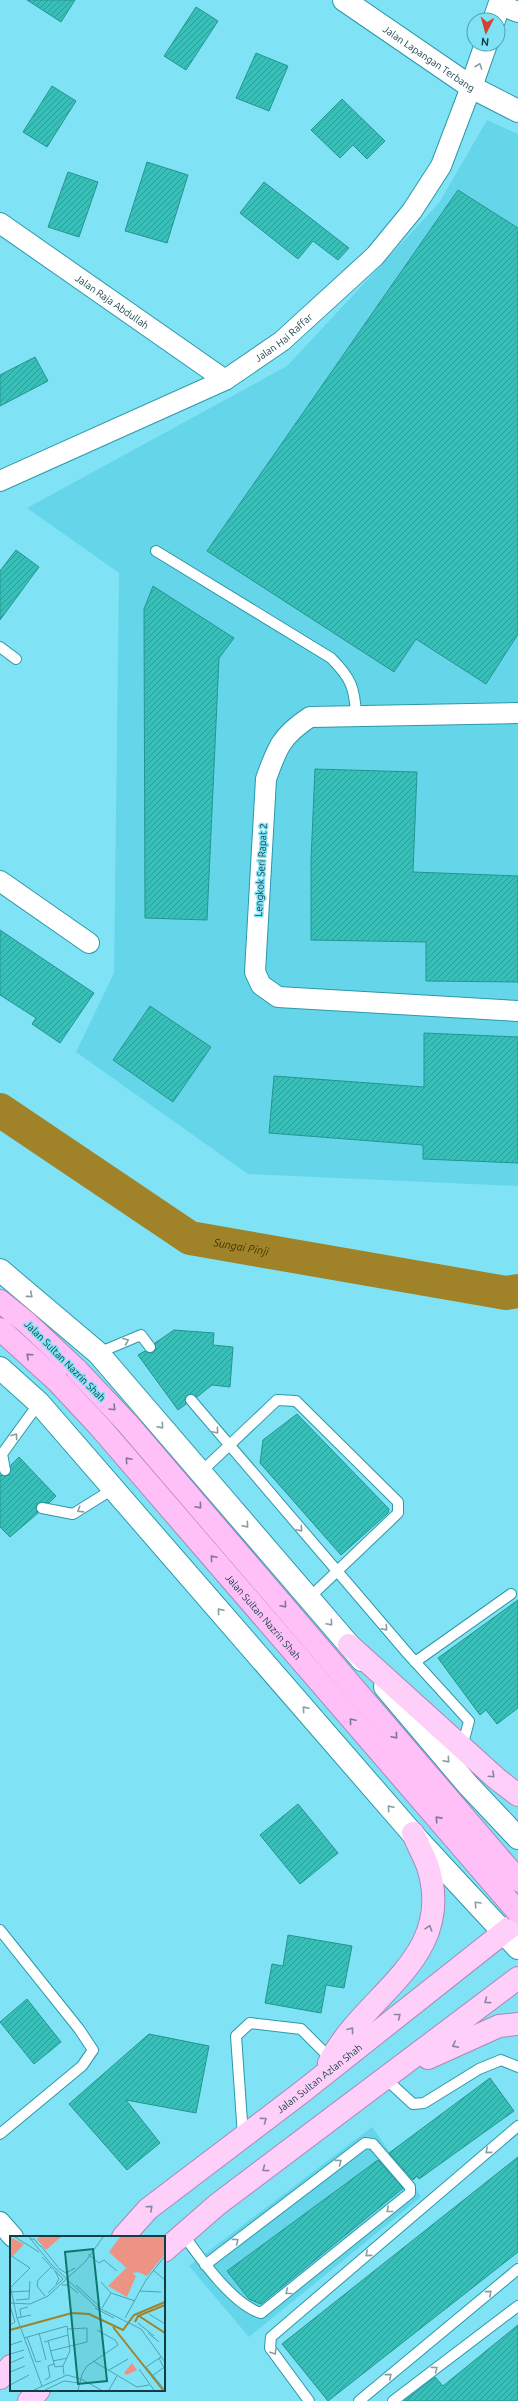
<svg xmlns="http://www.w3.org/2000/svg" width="518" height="2401" font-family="Ubuntu,sans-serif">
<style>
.built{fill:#65d6ea}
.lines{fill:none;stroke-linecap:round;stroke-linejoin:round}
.river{stroke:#a08329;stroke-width:34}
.building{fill:url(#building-hatch);stroke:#249591}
.service-casing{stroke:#2d98aa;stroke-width:12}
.minor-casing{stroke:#2d98aa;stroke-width:22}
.tertiary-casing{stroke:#2d98aa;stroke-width:24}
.primary-casing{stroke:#ab88b7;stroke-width:24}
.trunk-casing{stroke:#ab88b7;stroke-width:24}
.service{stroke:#fff;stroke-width:10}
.minor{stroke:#fff;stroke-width:20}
.tertiary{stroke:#fff;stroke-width:22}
.primary{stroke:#fed0f9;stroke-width:22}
.trunk{stroke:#fec0f7;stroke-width:22}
.trunk-bridge-casing{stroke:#ab88b7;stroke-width:24;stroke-linecap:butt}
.trunk-bridge{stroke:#fec0f7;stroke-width:22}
.oneway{stroke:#889ea2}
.oneway2{stroke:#7c7895}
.oneway3{stroke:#88869f}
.labels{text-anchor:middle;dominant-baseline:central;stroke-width:3;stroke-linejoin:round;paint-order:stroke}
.street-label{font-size:10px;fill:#123d45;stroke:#7fe3f5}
.water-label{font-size:11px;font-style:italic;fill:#443501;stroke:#7fe3f5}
.inset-river{fill:none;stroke:#a08329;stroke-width:2}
.inset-road{fill:none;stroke:#53a1af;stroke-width:1}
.view{fill:#0f766e;fill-opacity:0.15;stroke:#0f766e;stroke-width:2}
.inset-edge{fill:none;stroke:#123d45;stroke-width:2}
</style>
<defs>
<pattern id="building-hatch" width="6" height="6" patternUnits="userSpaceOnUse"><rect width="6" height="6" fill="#3abeb8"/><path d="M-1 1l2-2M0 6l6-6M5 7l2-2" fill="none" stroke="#2f9c97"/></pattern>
</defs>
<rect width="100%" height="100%" fill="#7fe3f5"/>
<!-- built -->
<path class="built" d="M487,120L518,134V1186L248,1174L76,1052L114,973L119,573L27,508L287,366L439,203Z
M372,2127L421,2197L249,2337L189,2266Z"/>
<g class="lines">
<!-- river -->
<path class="river" id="s1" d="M0,1110L190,1238L506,1293L518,1291"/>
</g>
<!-- building -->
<path class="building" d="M27,0H75L61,22Z
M196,7L218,21L186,70L164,56Z
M256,53L288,66L269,111L236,98Z
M52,86L76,101L47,147L23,132Z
M342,99L385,141L367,159L353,145L340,158L311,130Z
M147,162L188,175L167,243L125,231Z
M68,172L98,182L79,237L48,227Z
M264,182L349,248L338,260L313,241L298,259L240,213Z
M458,190L518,228V634L486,684L416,639L394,672L207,551Z
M35,357L48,381L0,406V375Z
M16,550L39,567L0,620V571Z
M153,586L234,638L219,658L207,920L145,918L144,609Z
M315,769L417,772L413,872L518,876V982L426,981V942L311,940V860Z
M0,930L94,993L60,1043L32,1024L36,1018L0,995Z
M150,1006L211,1047L173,1102L113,1060Z
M424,1033L518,1037V1163L423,1159V1145L269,1133L274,1076L424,1087Z
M174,1330L214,1333L213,1345L233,1347L230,1387L212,1385L197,1397L189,1394L185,1398L186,1404L178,1410L138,1355L145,1351L148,1353L154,1352L156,1349L155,1343Z
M297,1414L389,1509L388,1513L341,1555L260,1463L263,1440Z
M19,1457L56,1496L49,1503H37L36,1507L38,1513L10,1537L0,1527V1475L6,1476L9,1475L11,1465Z
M518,1600V1708L497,1724L486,1710L480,1715L438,1658Z
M298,1804L338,1853L300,1884L260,1835Z
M288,1935L352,1946L344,1988L326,1985L321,2013L265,2003L272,1964L283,1966Z
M27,1999L61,2042L34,2064L0,2022Z
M149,2034L209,2046L196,2113L126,2100L160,2143L127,2170L69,2104Z
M490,2078L514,2111L419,2179L417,2176L413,2180L389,2153Z
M518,2157V2252L328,2401L282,2344Z
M378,2160L403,2188L261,2304L249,2299L227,2271Z
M518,2325V2401H404L435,2377L443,2386Z"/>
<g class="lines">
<!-- service casing -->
<g class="service-casing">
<path id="service" d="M156,551L331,658C351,678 355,688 356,716
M0,647L16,659
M98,1353L141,1335L150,1347
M191,1400L408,1654L469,1721L462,1747
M5,1470L2,1454L39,1403
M201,1472L277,1400L296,1401L398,1502V1513L309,1598
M42,1508L73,1514L113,1489
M415,1662L511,1594
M0,1930L79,2029L93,2050L82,2066L0,2134
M388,2081L413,2104L424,2103L479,2069L501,2060L518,2067
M243,2136L236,2036L250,2023L301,2029L331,2059
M183,2234C200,2258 233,2305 261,2313L410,2193V2187L373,2144L365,2143L205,2265
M309,2401L270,2348L271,2337L518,2126
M359,2401L518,2269
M393,2401L518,2306"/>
</g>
<!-- minor casing -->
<g class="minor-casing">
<g id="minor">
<path d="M500,5L518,12"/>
<path id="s2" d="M0,223L225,380"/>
<path id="s3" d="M0,481L225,380L282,341L375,256L412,211L441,166L471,87"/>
<path d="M518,713L310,717C281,736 277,748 266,779L255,972L261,985L278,997L518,1011"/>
<path d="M0,881L89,943"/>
<path d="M0,2222L13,2237"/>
</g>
</g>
<!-- tertiary casing -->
<g class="tertiary-casing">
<g id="tertiary">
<path id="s4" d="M344,0L471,87L518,111"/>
<path d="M494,20L501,0"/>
<path d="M471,87L486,44"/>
<path d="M0,1270L98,1353L362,1660"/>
<path d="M0,1368L39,1403L419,1841L518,1948"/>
<path d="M385,1687L468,1785L518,1838"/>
</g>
</g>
<!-- primary casing -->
<g class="primary-casing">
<g id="primary">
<path d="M349,1645L497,1779L518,1795"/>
<path d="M428,2058L499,2026L518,2024"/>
<path d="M329,2063C363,1994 457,1959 428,1867C424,1855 417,1844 413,1833"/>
<path id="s5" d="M123,2237L148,2209L302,2092L518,1921"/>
<path d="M164,2251L218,2204L518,1978"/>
<path d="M0,2378L11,2366"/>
<path d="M29,2401L39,2390"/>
</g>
</g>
<!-- trunk casing -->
<g class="trunk-casing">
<path id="trunk" d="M0,1301L26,1322L77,1370
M0,1329L58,1382"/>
</g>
<!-- service -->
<use href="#service" class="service"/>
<!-- minor -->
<use href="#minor" class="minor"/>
<!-- tertiary -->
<use href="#tertiary" class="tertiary"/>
<!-- primary -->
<use href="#primary" class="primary"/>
<!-- trunk -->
<use href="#trunk" class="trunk"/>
<!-- trunk-bridge casing -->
<g class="trunk-bridge-casing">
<g id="trunk-bridge">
<path d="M77,1370L127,1423L518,1880"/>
<path id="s6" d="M58,1382L100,1427L518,1912"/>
</g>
</g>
<!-- trunk-bridge -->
<use href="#trunk-bridge" class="trunk-bridge"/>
</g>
<!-- one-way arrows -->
<defs><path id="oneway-chevron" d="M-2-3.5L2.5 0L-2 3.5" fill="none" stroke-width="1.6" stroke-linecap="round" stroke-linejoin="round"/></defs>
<g class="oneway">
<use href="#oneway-chevron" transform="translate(479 66) rotate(-71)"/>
<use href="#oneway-chevron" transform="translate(30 1295) rotate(40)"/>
<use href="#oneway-chevron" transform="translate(126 1341) rotate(-22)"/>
<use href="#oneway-chevron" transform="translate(161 1426) rotate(49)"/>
<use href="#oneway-chevron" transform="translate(216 1431) rotate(50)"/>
<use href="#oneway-chevron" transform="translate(15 1436) rotate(-54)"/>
<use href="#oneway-chevron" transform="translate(80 1510) rotate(148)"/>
<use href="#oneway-chevron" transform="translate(246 1525) rotate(49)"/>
<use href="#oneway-chevron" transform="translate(300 1529) rotate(49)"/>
<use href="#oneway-chevron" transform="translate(220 1611) rotate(-131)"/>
<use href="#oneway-chevron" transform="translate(330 1623) rotate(49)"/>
<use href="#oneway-chevron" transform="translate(385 1628) rotate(49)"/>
<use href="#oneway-chevron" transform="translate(305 1709) rotate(-131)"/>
<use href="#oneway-chevron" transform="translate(447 1760) rotate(49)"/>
<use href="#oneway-chevron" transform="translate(390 1808) rotate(-131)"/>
<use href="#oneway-chevron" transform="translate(477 1904) rotate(-133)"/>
<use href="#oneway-chevron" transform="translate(488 2151) rotate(139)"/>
<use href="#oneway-chevron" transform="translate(339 2162) rotate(-37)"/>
<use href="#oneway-chevron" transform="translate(389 2210) rotate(141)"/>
<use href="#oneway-chevron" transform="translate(236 2241) rotate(-37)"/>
<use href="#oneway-chevron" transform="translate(368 2254) rotate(139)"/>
<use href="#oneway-chevron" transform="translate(288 2292) rotate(141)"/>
<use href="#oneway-chevron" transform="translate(489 2293) rotate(-40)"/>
<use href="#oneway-chevron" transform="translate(274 2352) rotate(58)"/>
<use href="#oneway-chevron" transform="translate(435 2369) rotate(-37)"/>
<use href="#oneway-chevron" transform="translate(389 2376) rotate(-40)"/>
</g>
<g class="oneway2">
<use href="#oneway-chevron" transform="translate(29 1356) rotate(-138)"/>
<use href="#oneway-chevron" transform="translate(113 1408) rotate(46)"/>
<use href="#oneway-chevron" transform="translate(128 1460) rotate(-131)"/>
<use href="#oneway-chevron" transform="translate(199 1506) rotate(49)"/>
<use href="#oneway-chevron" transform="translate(213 1558) rotate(-131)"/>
<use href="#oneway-chevron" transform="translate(284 1605) rotate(49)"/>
<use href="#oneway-chevron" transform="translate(352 1721) rotate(-130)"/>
<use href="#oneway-chevron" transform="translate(395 1736) rotate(49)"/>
<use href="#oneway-chevron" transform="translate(438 1819) rotate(-132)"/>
</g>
<g class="oneway3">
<use href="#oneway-chevron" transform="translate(492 1775) rotate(43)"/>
<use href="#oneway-chevron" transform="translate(429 1928) rotate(-73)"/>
<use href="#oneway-chevron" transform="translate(487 2001) rotate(143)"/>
<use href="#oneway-chevron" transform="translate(398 2016) rotate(-38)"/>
<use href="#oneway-chevron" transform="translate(351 2030) rotate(-52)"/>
<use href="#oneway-chevron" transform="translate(455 2045) rotate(154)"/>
<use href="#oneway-chevron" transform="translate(264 2120) rotate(-36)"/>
<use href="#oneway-chevron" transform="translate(265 2169) rotate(143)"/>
<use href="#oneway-chevron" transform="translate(150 2208) rotate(-42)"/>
</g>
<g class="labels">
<!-- street labels -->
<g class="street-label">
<text stroke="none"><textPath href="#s4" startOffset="103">Jalan Lapangan Terbang</textPath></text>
<text stroke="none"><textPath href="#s2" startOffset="137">Jalan Raja Abdullah</textPath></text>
<text stroke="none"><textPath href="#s3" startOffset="319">Jalan Hai Raffar</textPath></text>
<text transform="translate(261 870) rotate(-87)">Lengkok Seri Rapat 2</text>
<text transform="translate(65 1361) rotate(45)">Jalan Sultan Nazrin Shah</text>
<text stroke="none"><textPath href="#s6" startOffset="312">Jalan Sultan Nazrin Shah</textPath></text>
<text stroke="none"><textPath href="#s5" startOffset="253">Jalan Sultan Azlan Shah</textPath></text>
</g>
<!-- water labels -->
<g class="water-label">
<text stroke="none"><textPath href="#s1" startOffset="281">Sungai Pinji</textPath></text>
</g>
</g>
<!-- overview -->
<g transform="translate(10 2236)">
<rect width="155" height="155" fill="#7fe3f5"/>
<path d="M110,1H155V18L137,40L128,36L122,37L99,16Z" fill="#ed9383"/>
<path d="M30,1H51L36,14L27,3Z" fill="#ed9383"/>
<path d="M0,1L14,8L3,20L0,18ZM116,32L126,40L117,61L98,50ZM122,127L127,134L117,139L114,137Z" fill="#ed9383"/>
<path class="inset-river" d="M129,80L155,97M125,86L128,80L155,69M103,91L153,154M0,94L62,77L79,78L113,94L124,79L155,66"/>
<path class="inset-road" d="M5,1L29,16M19,1L41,28L85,70L131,93L155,126M20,3H24L31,11M31,10L48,31M78,18L89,27L94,24L107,35M0,19L20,32L1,51M32,21L53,43M48,32L56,37L65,32M143,34L155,44M45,35L49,43L46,48M91,46L101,57L125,65M0,49L7,82L32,150M52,49H58L68,57M66,49L90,71M130,55L151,56M0,56L19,55M38,57L53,43M35,60L27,50L28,44L41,31M6,64L19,63L20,45M0,67L20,68L38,60L76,25L93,1M0,70L5,86L0,89M85,72L104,82M92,72L101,57M139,78L155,88M11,81L10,73L18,71M7,82L21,79M115,82L136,44L155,20M128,87L144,100M29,97L36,124M138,97L149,106M17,101L26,126L31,125M14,102L57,90L60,115L53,130L54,139M38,105L45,131L53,130M34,106L58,99M0,109L12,105M40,115L77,106V92L58,93M0,118L14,114M151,121L136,131L155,154M149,122L155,134M43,125L57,122M83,125L127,151L139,149M0,127L14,121M129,133L144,154M99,134L118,123M0,136L15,130M142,140L153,132M35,144L40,141L38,130L44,128M0,149L19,139M24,154L57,139L71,143L91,154M35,154L54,145L69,147M68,154L72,138L77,130L108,109L105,104L87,94M99,154L107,140"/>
<path class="view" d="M83,13L97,145L68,148L55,16Z"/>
<rect width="155" height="155" class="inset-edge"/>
</g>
<!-- north arrow -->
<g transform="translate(486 32) rotate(186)"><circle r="19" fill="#7fe3f5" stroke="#53a1af"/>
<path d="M0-3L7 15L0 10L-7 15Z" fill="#d04331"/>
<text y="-6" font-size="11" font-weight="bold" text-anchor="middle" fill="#123d45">N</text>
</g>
</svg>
